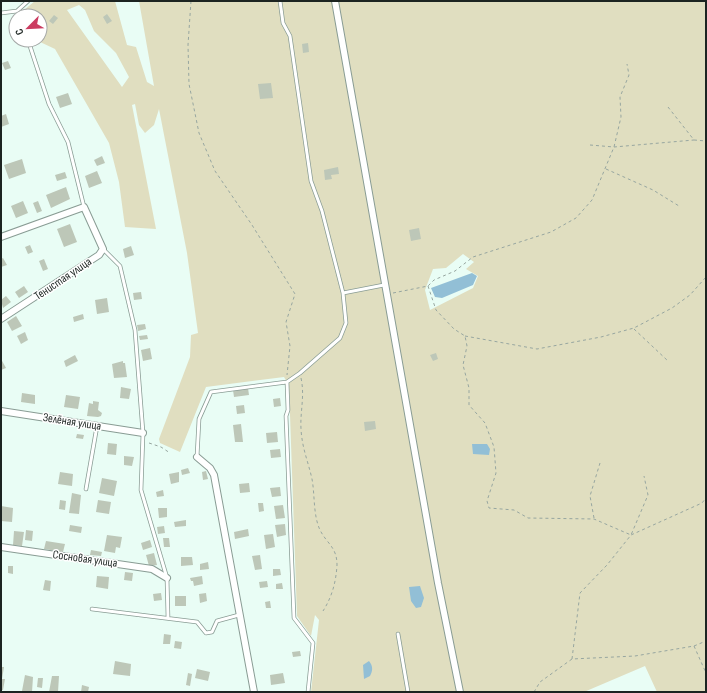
<svg xmlns="http://www.w3.org/2000/svg" width="707" height="693" font-family="'Sofia Sans Condensed',sans-serif">
<style>
.green{fill:#e0dec0;fill-rule:evenodd}
.water{fill:#92bfd6}
.building{fill:#bdc7b8}
.lines{fill:none;stroke-linecap:round;stroke-linejoin:round}
.service-casing{stroke:#899c94;stroke-width:4.5}
.minor-casing{stroke:#899c94;stroke-width:8}
.path{stroke:#97a6a0;stroke-width:1;stroke-dasharray:3 3;stroke-linecap:butt}
.service{stroke:#fff;stroke-width:3}
.minor{stroke:#fff;stroke-width:6}
.labels{text-anchor:middle;dominant-baseline:central;stroke-width:3;stroke-linejoin:round;paint-order:stroke}
.street-label{font-size:12px;fill:#1c2421;stroke:#fff}
</style>
<rect width="100%" height="100%" fill="#e9fdf5"/>
<!-- green -->
<path class="green" d="M35,1H115L127,45L136,47L147,82L154,86L139,1H706V692H657L645,666L584,692H311L319,620L315,615L311,636L297,616L289,386L284,377L206,387L180,452L160,443L159,439L190,357L191,335L198,333L187,253L159,109L154,125L145,133L139,125L135,104L132,105L156,229L125,227L119,182L109,143L55,49L38,41L40,40V16H27L24,10ZM79,5L85,10L94,31L116,53L129,77L122,87L67,10ZM463,254L474,262L466,269L478,276L473,288L430,310L425,290L433,269L446,268Z"/>
<!-- water -->
<path class="water" d="M472,273L477,276L473,285L442,298L435,297L431,288Z
M472,444H487L490,449L489,455L473,454Z
M420,586L424,598L421,607L416,608L411,601L409,587Z
M369,661C373,666 373,670 370,676L364,679L363,665Z"/>
<!-- building -->
<path class="building" d="M107,14L112,21L107,24L103,17Z
M54,15L58,18L53,24L49,21Z
M308,43L309,52L303,53L302,44Z
M8,61L11,68L5,70L2,63Z
M271,83L273,98L260,99L258,84Z
M68,93L72,104L60,108L56,97Z
M6,114L9,124L1,127V116Z
M102,156L105,163L97,166L94,160Z
M22,159L26,173L9,179L4,165Z
M338,167L339,174L331,175L332,179L325,180L324,170Z
M97,171L102,183L89,188L85,176Z
M65,172L67,178L57,181L55,175Z
M66,187L70,199L51,208L46,195Z
M23,201L28,213L16,218L11,206Z
M38,201L42,211L37,213L33,203Z
M70,224L77,242L64,247L57,229Z
M419,228L421,239L411,241L409,230Z
M30,245L33,252L28,254L25,247Z
M131,246L134,255L125,258L123,249Z
M3,258L7,265L1,267V259Z
M44,259L48,269L43,271L39,261Z
M24,286L28,292L19,298L15,292Z
M141,292L142,299L134,300L133,293Z
M6,296L11,302L3,308L1,300Z
M107,298L109,312L97,314L95,300Z
M83,314L84,319L74,322L73,317Z
M16,316L22,326L12,331L7,322Z
M145,324L146,329L138,331L137,325Z
M25,332L28,340L21,344L17,336Z
M147,335L148,339L140,340L139,336Z
M150,348L152,359L143,361L141,350Z
M436,353L438,359L433,361L430,355Z
M75,355L78,361L66,367L64,361Z
M1,359L6,368L1,370Z
M123,361V363H125L127,377L114,378L112,364Z
M121,387L131,389L129,399L120,398Z
M248,388L249,395L234,397L233,390Z
M22,393L35,395V404L21,402Z
M66,395L80,397L78,409L64,407Z
M280,398L281,406L274,407L273,399Z
M93,401L99,402L98,410L102,413L101,416L98,417L87,416L89,403L93,404Z
M244,405L245,413L237,414L236,406Z
M375,421L376,429L365,431L364,422Z
M241,424L243,442H235L233,425Z
M277,432L278,442L267,443L266,433Z
M77,434L84,435L83,439L76,438Z
M108,443L117,444L116,455L107,454Z
M280,449L281,457L271,458L270,450Z
M124,456L134,457L132,466L124,465Z
M188,468L190,473L182,475L181,470Z
M206,471L208,479L203,480L202,472Z
M60,472L73,474L72,486L58,484Z
M179,472V482L171,484L169,474Z
M102,478L117,481L114,496L99,493Z
M249,483L250,492L240,493L239,484Z
M280,487L281,496L272,497L270,488Z
M163,490L164,496L157,497L156,492Z
M72,493L81,495L79,514L69,513Z
M60,500L66,501L65,510L59,509Z
M98,500L111,502L109,514L96,512Z
M258,503H263L264,511L259,512Z
M283,505L285,518L276,519L274,506Z
M1,506L13,508L12,522L1,521Z
M158,508H167V517L159,518Z
M186,520V526L175,527L174,522Z
M285,524L286,535L277,537L275,525Z
M70,525L82,527L81,533L69,531Z
M164,526L165,533L158,534L157,527Z
M248,529L249,536L235,539L234,532Z
M26,530L33,531L32,541L25,540Z
M14,531L24,532L22,546L13,545Z
M273,534L275,547L266,549L264,535Z
M107,535L122,537L120,548L116,547L115,553L104,551Z
M163,538H169L170,547H164Z
M150,540L152,547L143,550L141,543Z
M46,541L65,544L63,552L44,549Z
M91,550L102,552L101,556L90,555Z
M154,553L157,565L149,566L146,555Z
M260,555L262,569L255,570L252,556Z
M181,557H192L193,565L181,566Z
M208,562L209,569L200,570V564Z
M8,566H13V574L8,573Z
M273,569H280L281,575L273,576Z
M125,572L133,573L132,581L124,580Z
M97,576L109,577L108,589L96,587Z
M202,576L203,584L194,586L193,581H191L190,578Z
M45,580L51,581L50,591L43,590Z
M267,581L268,587L260,588L259,582Z
M282,583L283,589H276V584Z
M161,593L162,600L154,601L153,594Z
M206,593L207,601L200,603L199,594Z
M175,596H186V606H175Z
M270,601L271,608H266L265,602Z
M164,634L171,635L170,644H163Z
M175,641L182,642L181,649L174,648Z
M300,651L301,656L293,657L292,652Z
M115,661L131,664L130,676L113,674Z
M1,667H4L2,679H5L3,690H1Z
M197,669L210,672L208,681L195,678Z
M188,673L192,674L190,686L186,685Z
M283,673L285,683L271,685L270,675Z
M25,675L33,677L32,692L22,691Z
M52,676H59L58,692H49Z
M38,678H43L42,688L37,687Z
M82,685L89,687L88,692H81Z"/>
<g class="lines">
<!-- service casing -->
<g class="service-casing">
<path id="service" d="M280,1L283,23L290,36L311,181L322,211L343,293
M1,13L17,11L28,1
M28,40L49,104L68,142L84,207
M103,249L120,266L135,330L143,433L141,490L167,578L168,618
M287,382L288,410L286,416L294,618L313,643L308,692
M197,457L199,419L211,392L287,382L300,373L340,338L346,323L343,293L384,285
M86,489L97,426
M92,609L197,622L206,633L212,632L217,621L239,615
M398,634L408,692"/>
</g>
<!-- minor casing -->
<g class="minor-casing">
<path id="minor" d="M335,1L438,583L460,692
M1,237L84,207L103,249L99,255L1,319
M1,411L143,433
M197,457L210,468L214,475L254,692
M1,547L152,569L167,578"/>
</g>
<!-- path -->
<path class="path" d="M191,1L188,45L189,84L199,133L215,171L252,225L295,294L286,322L290,346L287,375
M668,107L694,140L706,141
M590,145L614,147L694,140
M606,169L653,190L679,206
M428,286L436,310L454,329L465,336L467,346L463,365L469,388V405L485,423L494,447L496,473L487,501L489,508L514,510L528,518L594,519L631,535L648,495L644,476
M393,293L428,286L434,280L455,271L473,257L551,232L576,218L592,200L614,147L621,117L620,97L629,75L627,64
M634,329L668,361
M465,336L537,349L601,337L634,328L672,308L690,295L706,277
M301,378C305,396 300,411 301,429C302,448 308,461 312,479C315,495 313,515 320,530C327,544 337,547 337,565C336,582 332,597 323,611
M149,443L161,447L170,453
M594,518L590,496L600,463
M694,646L706,673
M572,659L580,593L607,565L631,535L702,503L706,498
M534,692L540,682L572,659L635,656L694,646L706,641"/>
<!-- service -->
<use href="#service" class="service"/>
<!-- minor -->
<use href="#minor" class="minor"/>
</g>
<g class="labels">
<!-- street labels -->
<g class="street-label">
<text transform="translate(63 279) rotate(-34)">Тенистая улица</text>
<text transform="translate(72 422) rotate(9)">Зелёная улица</text>
<text transform="translate(85 559) rotate(8)">Сосновая улица</text>
</g>
</g>
<!-- border -->
<rect width="707" height="693" fill="none" stroke="#1c2421" stroke-width="4"/>
<!-- north arrow -->
<g transform="translate(28 28) rotate(246)"><circle r="19" fill="#ffffff" stroke="#a4a7a6"/>
<path d="M0-3L7 15L0 10L-7 15Z" fill="#cb3c61"/>
<text y="-6" font-size="11" font-weight="bold" text-anchor="middle" fill="#1c2421">С</text>
</g>
</svg>
